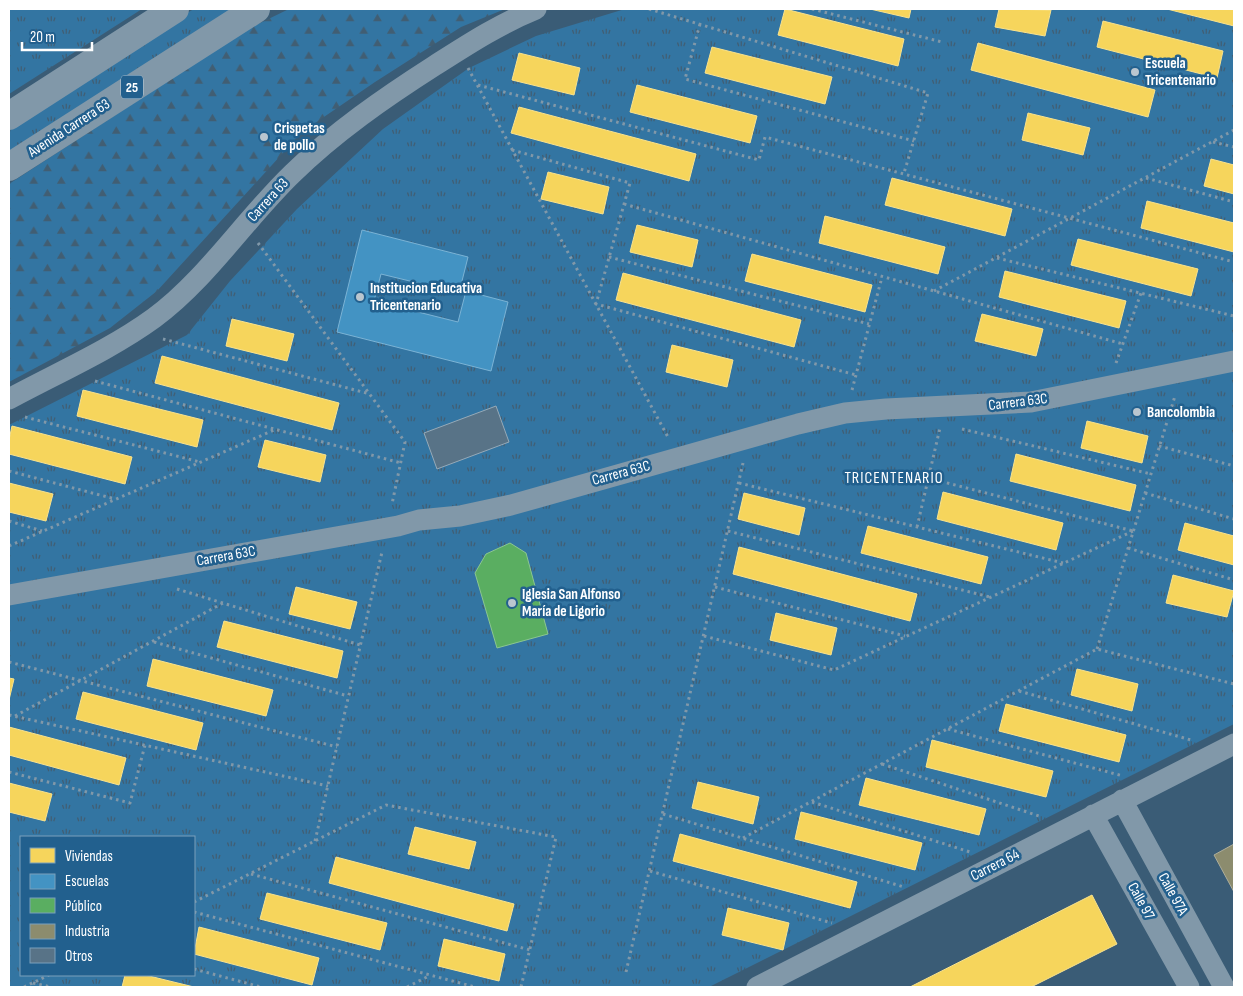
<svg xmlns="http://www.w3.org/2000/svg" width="1243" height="996" font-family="'Sofia Sans Condensed',sans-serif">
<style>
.grass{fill:url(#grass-tufts);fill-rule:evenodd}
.forest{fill:url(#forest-firs)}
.homes{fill:#f6d55c;stroke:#f9e28d}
.schools{fill:#4393c3;stroke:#7bb3d5}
.public{fill:#5aae61;stroke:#8cc690}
.industry{fill:#8c8c6e;stroke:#aeae9a}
.building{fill:#587387;stroke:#96aab8}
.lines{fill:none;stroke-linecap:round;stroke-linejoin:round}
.path{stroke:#8198a9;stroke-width:3;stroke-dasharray:2.5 4;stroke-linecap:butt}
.minor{stroke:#8198a9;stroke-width:21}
.trunk{stroke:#8198a9;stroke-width:28}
.poi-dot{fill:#bac6cf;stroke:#22608e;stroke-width:2}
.labels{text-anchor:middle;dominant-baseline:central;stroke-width:5;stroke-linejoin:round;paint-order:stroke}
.shield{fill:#22608e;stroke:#bdcfdd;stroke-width:1}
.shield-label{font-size:14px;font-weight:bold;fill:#fff}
.poi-label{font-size:15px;font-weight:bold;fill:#fff;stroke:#22608e;text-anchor:start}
.street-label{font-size:15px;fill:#fff;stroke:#22608e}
.neighbourhood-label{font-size:16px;letter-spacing:1px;fill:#fff;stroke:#22608e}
</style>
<defs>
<pattern id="grass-tufts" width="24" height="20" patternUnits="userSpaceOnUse" patternTransform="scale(1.25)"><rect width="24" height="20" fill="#3375a2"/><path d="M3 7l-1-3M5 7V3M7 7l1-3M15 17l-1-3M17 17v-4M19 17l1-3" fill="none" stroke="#415e73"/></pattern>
<pattern id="forest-firs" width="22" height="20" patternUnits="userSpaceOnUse" patternTransform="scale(1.25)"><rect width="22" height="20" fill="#3375a2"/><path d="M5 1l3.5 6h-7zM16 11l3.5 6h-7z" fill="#415e73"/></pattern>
</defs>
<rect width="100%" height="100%" fill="#3a5c76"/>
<!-- grass -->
<path class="grass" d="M9,9H142L9,94Z
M194,9H239L9,155V126L148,35Z
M625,9H1234V724L709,987H9V425L187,335L230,281L297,209L383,129L469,68L536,36ZM21,837H194V975H21Z"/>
<!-- forest -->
<path class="forest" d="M289,9H505L461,27L375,82L302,132L157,291L110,328L9,382V184L248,29Z"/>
<!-- homes -->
<path class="homes" d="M785,9L904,39L898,66L778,35Z
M870,9H911L909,18Z
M999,9L1051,10L1045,36L995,27Z
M1167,9H1234V26Z
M1103,21L1223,51L1217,78L1097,47Z
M978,43L1155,90L1148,117L971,70Z
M712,47L832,77L825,104L705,73Z
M519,53L580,68L574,95L512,80Z
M637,85L757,116L750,143L630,112Z
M519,107L696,154L689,181L511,133Z
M1028,113L1090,128L1083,155L1022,140Z
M1211,159L1234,165V194L1204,186Z
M548,172L609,187L603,214L541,199Z
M892,178L1012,209L1005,236L885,205Z
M1147,201L1234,223V252L1141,228Z
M825,216L945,247L938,274L819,243Z
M637,225L698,240L692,267L630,252Z
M1078,239L1198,269L1191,296L1071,265Z
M752,254L872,285L865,312L745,281Z
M1005,271L1126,301L1119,328L999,297Z
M623,273L801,320L794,347L616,300Z
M982,314L1043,329L1036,356L975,341Z
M232,319L294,334L287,361L226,346Z
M672,345L733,360L727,387L666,372Z
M162,356L339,403L332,430L155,383Z
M83,390L203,420L197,447L77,416Z
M1087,421L1148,436L1142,463L1081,448Z
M12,426L132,457L125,484L9,454V440Z
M265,440L326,455L320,482L258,467Z
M1016,454L1136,485L1130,511L1010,481Z
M9,483L53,494L46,521L9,512Z
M943,492L1063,523L1056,550L937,519Z
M744,493L805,508L799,535L738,519Z
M1185,523L1234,536V565L1178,550Z
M868,526L988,557L981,584L861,553Z
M739,547L917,594L910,621L733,574Z
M1173,575L1234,591L1227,617L1166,603Z
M296,587L357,602L350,629L289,614Z
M776,613L837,628L831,655L770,640Z
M224,621L343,651L337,678L217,647Z
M153,659L273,690L266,716L147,686Z
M1077,669L1138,684L1132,711L1071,695Z
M9,678L14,679L9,700Z
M83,692L203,723L196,750L76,719Z
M1006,704L1126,735L1119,762L999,731Z
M9,727L126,758L119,785L9,755Z
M932,740L1053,771L1046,797L926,767Z
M866,778L986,809L979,835L859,805Z
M698,782L759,797L753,824L692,808Z
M9,783L52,794L45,821L9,812Z
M801,812L922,843L915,870L795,839Z
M415,827L476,842L469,869L408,854Z
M680,834L857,882L850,908L673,861Z
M336,857L514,904L507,931L329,883Z
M267,893L387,923L380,950L260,919Z
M1092,895L1117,944L1031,987H910Z
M728,908L789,923L783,950L722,935Z
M199,927L319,958L312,985L194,954Z
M444,939L505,954L499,981L438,966Z
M125,975H145L194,987H122Z"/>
<!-- schools -->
<path class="schools" d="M362,230L468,257L459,293L381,274L374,301L458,322L466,291L508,302L491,371L337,332Z"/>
<!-- public -->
<path class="public" d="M510,543L526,553L548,634L497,648L475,573L486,554Z"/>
<!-- industry -->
<path class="industry" d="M1234,844V892L1214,855Z"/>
<!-- building -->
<path class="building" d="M496,406L509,442L437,469L424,433Z"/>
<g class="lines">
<!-- path -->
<path class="path" d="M649,9L928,93L904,173
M812,9L942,42
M700,24L685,79L914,141
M468,68L669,439
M478,85L759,160L765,137L1234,262
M1213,142L1234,147
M512,150L630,183L596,304L856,375
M1146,178L1234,202
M624,204L1123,344
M258,243L405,442L392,504
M609,257L869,324
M997,258L1234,316
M934,291L1234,130
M163,339L370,394
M1116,363L1141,293
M95,381L401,463
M852,390L882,277
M25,417L200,462
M962,429L1151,474
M1159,446L1234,466
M9,471L115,499
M928,478L1133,531
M739,483L1063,563
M1145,493L1234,519
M9,521L42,531
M917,527L940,428
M728,531L990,597
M9,546L274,430
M1128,548L1234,580
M715,587L905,636
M177,589L360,645
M704,636L834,670L1133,531
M154,642L348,696
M1097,649L1175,396
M9,662L337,747
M1019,691L1191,740
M9,715L328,786
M15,716L223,603
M948,729L1123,776
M882,764L1042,817
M9,772L130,803L145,745
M812,802L970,852
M663,814L904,887
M743,838L1097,649L1234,684
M315,841L382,552
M650,871L832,923
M251,874L530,950
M194,902L386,805L556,837L521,987
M194,912L475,987
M194,969L261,987
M626,972L743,463
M33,983L51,987
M24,987L49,975
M407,987L429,976"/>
<!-- minor -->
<path class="minor" d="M9,399C57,373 110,350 154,318C206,280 246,218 293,173C335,132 384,98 434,66C467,45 499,24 536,9
M9,595L398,526L419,520L460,516L511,505L798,424L845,413L886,409L1031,402L1234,361
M1122,800L1224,987
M1093,815L1189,987
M757,987L1234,744"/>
<!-- trunk -->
<path class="trunk" d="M9,116L175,9
M9,167L256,9"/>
</g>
<!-- markers -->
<g class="poi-dot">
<circle cx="1135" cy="72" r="5"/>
<circle cx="264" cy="137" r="5"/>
<circle cx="360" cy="297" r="5"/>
<circle cx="1137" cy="412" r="5"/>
<circle cx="512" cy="603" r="5"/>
</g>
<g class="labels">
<!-- shield labels -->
<rect class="shield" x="121" y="75.5" width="22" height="23" rx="4"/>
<g class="shield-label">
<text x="132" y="87">25</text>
</g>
<!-- poi labels -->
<g class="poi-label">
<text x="1145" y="63">Escuela<tspan x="1145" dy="17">Tricentenario</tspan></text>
<text x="274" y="128">Crispetas<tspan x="274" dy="17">de pollo</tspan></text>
<text x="370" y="288">Institucion Educativa<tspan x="370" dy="17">Tricentenario</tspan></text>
<text x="1147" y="412">Bancolombia</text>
<text x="522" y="594">Iglesia San Alfonso<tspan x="522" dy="17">María de Ligorio</tspan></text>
</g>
<!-- street labels -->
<g class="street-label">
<text transform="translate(69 128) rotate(-33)">Avenida Carrera 63</text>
<text transform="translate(268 200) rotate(-48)">Carrera 63</text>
<text transform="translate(1018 402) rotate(-7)">Carrera 63C</text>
<text transform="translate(621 473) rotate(-15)">Carrera 63C</text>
<text transform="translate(226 556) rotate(-10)">Carrera 63C</text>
<text transform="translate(995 865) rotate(-27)">Carrera 64</text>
<text transform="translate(1173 894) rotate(61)">Calle 97A</text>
<text transform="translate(1141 901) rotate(61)">Calle 97</text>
</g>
<!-- neighbourhood labels -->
<g class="neighbourhood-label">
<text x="894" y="478">TRICENTENARIO</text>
</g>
</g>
<!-- border -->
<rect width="1243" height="996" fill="none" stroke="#ffffff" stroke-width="20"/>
<!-- legend -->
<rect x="20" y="836" width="175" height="140" fill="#22608e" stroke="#7aa0bb"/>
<rect x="30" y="848" width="25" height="15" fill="#f6d55c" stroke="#7aa0bb"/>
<text x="65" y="861" font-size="15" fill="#ffffff">Viviendas</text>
<rect x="30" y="874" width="25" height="15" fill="#4393c3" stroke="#7aa0bb"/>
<text x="65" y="886" font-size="15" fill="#ffffff">Escuelas</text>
<rect x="30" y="898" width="25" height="15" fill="#5aae61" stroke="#7aa0bb"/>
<text x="65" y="911" font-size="15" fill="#ffffff">Público</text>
<rect x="30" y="924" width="25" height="15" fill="#8c8c6e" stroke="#7aa0bb"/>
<text x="65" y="936" font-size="15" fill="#ffffff">Industria</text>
<rect x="30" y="948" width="25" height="15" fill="#587387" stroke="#7aa0bb"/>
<text x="65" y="961" font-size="15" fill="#ffffff">Otros</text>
<!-- scale -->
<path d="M22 42v8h70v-8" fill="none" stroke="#ffffff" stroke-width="2.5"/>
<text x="30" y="42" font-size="15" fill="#ffffff" stroke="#22608e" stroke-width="4" paint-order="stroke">20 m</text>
</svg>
